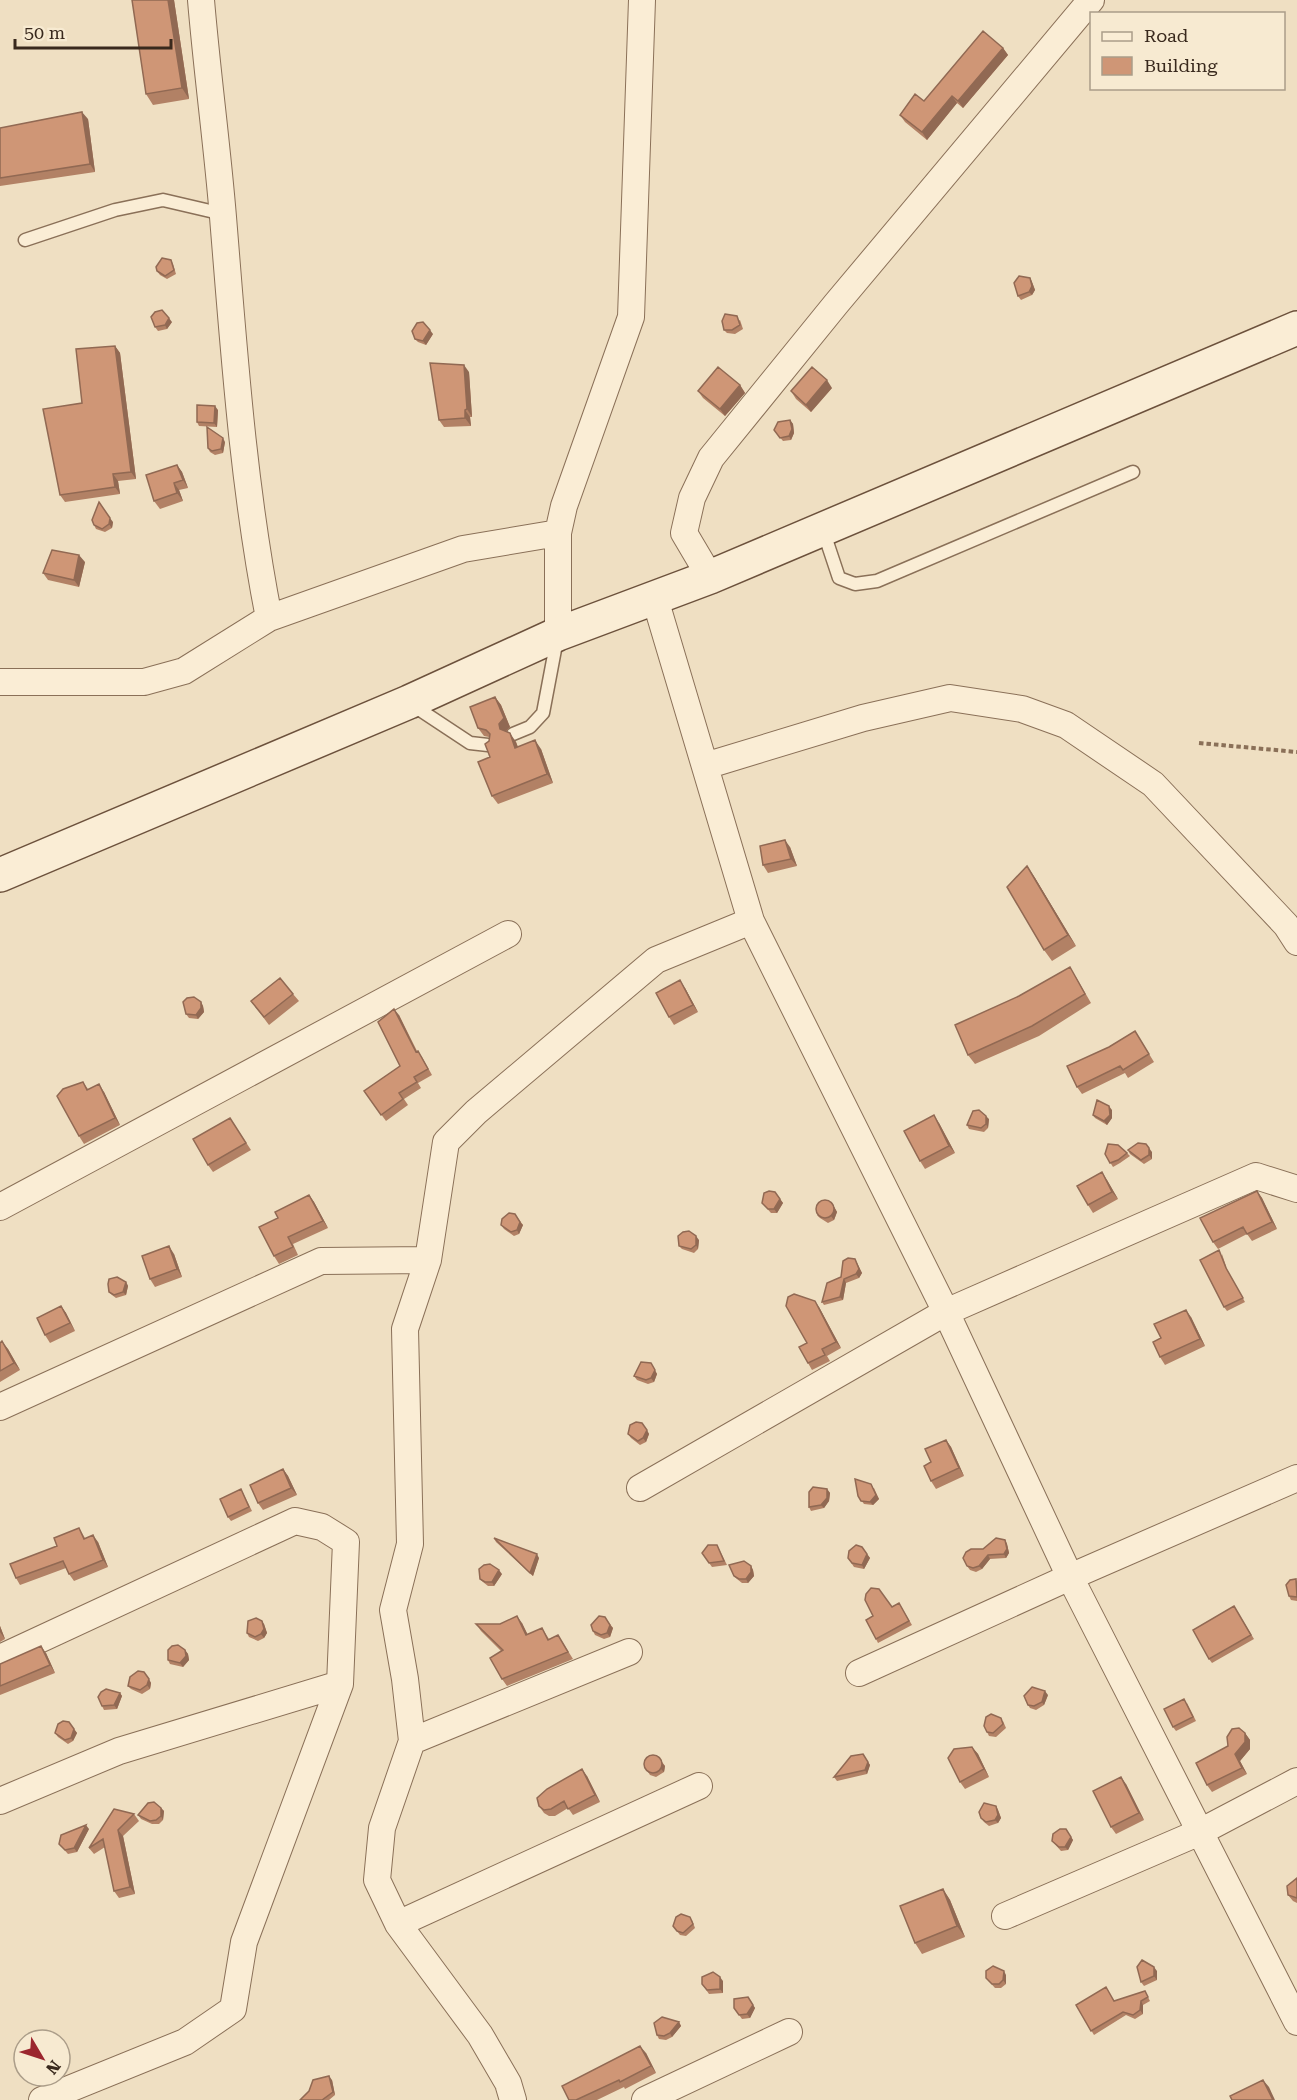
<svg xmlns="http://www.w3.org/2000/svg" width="1297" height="2100" font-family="'Roboto Serif',serif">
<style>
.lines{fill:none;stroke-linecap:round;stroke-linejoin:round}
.service-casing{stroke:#8a7058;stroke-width:15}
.minor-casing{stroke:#8a7058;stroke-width:28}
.secondary-casing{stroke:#6c513c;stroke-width:36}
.path{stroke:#8a7058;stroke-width:4;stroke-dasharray:4.5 3;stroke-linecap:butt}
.service{stroke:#faedd5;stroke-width:12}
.minor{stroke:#faedd5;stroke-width:26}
.secondary{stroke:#faedd5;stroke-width:33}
.wall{fill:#b28165}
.shaded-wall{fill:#916953}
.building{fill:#cf9676;stroke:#916953;stroke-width:1.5}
</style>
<rect width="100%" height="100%" fill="#efdfc2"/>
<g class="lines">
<!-- service casing -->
<g class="service-casing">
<path id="service" d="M25,240L115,210L163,200L223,214
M823,530L839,578L855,584L877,581L1133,472
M411,704L470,743L488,745
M513,734L530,727L543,713L557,639"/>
</g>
<!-- minor casing -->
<g class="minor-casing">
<path id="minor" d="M201,0C207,72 217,144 223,217C234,351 243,486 269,618
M710,577L684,533L692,498L711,458L836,304L1091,0
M655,599L751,921L946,1312L1070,1577L1297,2022
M558,634V533L564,506L631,317L642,0
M0,682H144L184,671L269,618L463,549L558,533
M705,766L863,718L950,698L1022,709L1066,725L1153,784L1286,925L1297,942
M0,1207L508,934
M0,1407L321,1261L428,1260
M640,1488L946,1312L1256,1176L1297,1189
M0,1658L295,1521L322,1527L346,1542L340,1684L244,1942L233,2009L185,2042L42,2100
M859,1673L1070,1577L1297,1478
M412,1741L629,1652
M0,1801L119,1751L340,1684
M1005,1916L1200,1832L1297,1781
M398,1924L699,1786
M513,2100L508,2083L480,2035L398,1924L377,1880L382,1828L412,1741L405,1679L393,1610L410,1544L405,1329L428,1260L446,1142L476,1112L656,960L751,921
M645,2100L789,2032"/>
</g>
<!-- secondary casing -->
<g class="secondary-casing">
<path id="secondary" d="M0,875L409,702L558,634L710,577L1297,328"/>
</g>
<!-- path -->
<path class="path" d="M1199,743L1297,752"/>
<!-- service -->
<use href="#service" class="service"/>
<!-- minor -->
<use href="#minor" class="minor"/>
<!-- secondary -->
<use href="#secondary" class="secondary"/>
</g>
<!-- wall -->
<path class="wall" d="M132,0H174L189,99L153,105L146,94Z
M1003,48L1008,55L963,108L957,103L927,140L905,122L900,115L924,101Z
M88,119L95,172L0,186V128Z
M171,260L173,264L176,274L167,279L160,275L157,271Z
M1030,278L1032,282L1035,290L1032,295L1021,300L1018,296Z
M740,320L743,329L735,334L727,333L724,330Z
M172,322L167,329L158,331L155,327Z
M433,334L426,345L418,342L415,339Z
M115,346L120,353L136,479L118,481L120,494L65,502L60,495L82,403Z
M469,372L472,417H470L471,426L444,427L439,420Z
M740,385L745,393L725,416L703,398L698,391Z
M832,388L811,412L796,399L791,391Z
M218,410L217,427L199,426L197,422Z
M790,420L793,424L794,433L791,440L783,441L774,430Z
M225,442L223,453L215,455L210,452L208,448Z
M177,465L182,472L188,488L179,490L183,501L160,509L154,501Z
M113,522L112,528L105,532L96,529L94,525Z
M85,562L79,587L48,580L43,573Z
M495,697L501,705L510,727L506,732L516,742L518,747L541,749L553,783L498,804L492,796L489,737L484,736L478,728Z
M790,847L797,866L768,873L763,865Z
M1027,866L1035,878L1076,946L1052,961L1044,950Z
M1076,977L1091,1003L1039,1036L975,1064L968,1055Z
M685,988L698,1012L674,1025L669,1017Z
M293,994L299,1001L269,1025L251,1001Z
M201,1002L203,1006L204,1012L198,1019L189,1018L186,1014Z
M399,1015L417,1051L422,1057L432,1075L418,1083L421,1088L404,1099L408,1105L386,1121L364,1091L400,1066Z
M1135,1031L1154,1062L1128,1078L1125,1073L1082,1094L1077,1087L1109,1047Z
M83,1082L88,1089L104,1092L120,1125L84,1144L79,1136Z
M1112,1110V1118L1107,1125L1095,1118L1093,1115Z
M230,1118L251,1150L213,1172L208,1165Z
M989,1119L988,1128L984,1132L969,1129L967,1125Z
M939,1123L955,1153L925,1169L920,1161Z
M1128,1150L1152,1152V1159L1144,1164L1130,1154Z
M1127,1153L1130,1156L1120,1163L1113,1167L1105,1154Z
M1107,1180L1118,1199L1093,1213L1088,1205Z
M1257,1191L1262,1198L1277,1229L1252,1241L1247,1234L1218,1249L1213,1242Z
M775,1192L783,1203L777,1213H771L762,1203Z
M309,1195L314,1202L328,1228L293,1244L298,1255L279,1264L274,1256L278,1218Z
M832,1203L837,1212L834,1220L828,1223L820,1218L817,1215Z
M515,1214L523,1225L519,1234L514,1236L504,1229L501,1225Z
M699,1240L698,1249L694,1253L682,1249L679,1246Z
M174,1254L182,1277L155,1287L150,1279Z
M1222,1254L1228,1272L1245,1302L1227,1311L1224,1307Z
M857,1263L862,1273L859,1278L846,1283L843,1300L824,1305L822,1302L841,1277Z
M126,1282L128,1286L126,1295L116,1298L112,1295L109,1292Z
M61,1306L66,1313L75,1331L50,1343L45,1335Z
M819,1307L841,1348L827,1356L830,1361L812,1370L808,1363L807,1343Z
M1191,1317L1205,1346L1165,1365L1160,1357L1161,1338Z
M0,1343L8,1349L20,1370L0,1382Z
M651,1363L657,1374L654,1382L648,1384L637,1380L634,1376Z
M642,1423L649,1434L646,1442L640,1445L631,1438L628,1434Z
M946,1440L951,1447L964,1476L936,1489L931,1481V1462Z
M283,1469L288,1476L297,1495L263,1510L258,1503Z
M874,1488L879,1499L873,1505L864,1504L858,1496Z
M827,1489L830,1493L829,1501L824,1508L811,1511L809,1507Z
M243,1493L252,1511L231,1521L228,1517Z
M79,1528L85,1538L98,1542L108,1567L74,1581L69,1574L66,1568L20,1585L16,1578L57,1546Z
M494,1538L539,1558L533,1576L496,1542Z
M1005,1540L1007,1544L1009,1553L1006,1558L990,1559L982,1569L976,1572L970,1570L967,1566L983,1549Z
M862,1547L870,1558L864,1569L854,1567L848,1558Z
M719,1549L727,1565L712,1567L702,1553Z
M751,1566L753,1570L754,1576L748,1583H742L737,1579L734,1576Z
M502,1574L494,1586H488L483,1582L480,1579Z
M1297,1580V1601L1291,1600L1289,1596Z
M899,1603L912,1625L878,1643L876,1639L892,1607Z
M1234,1606L1254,1639L1212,1663L1209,1659Z
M605,1617L613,1628L610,1637L604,1639L595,1635L593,1631Z
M522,1623L528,1635L542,1628L549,1639L558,1635L573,1659L507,1686L502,1679L501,1651L481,1631L476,1624H500Z
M264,1624L267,1633L264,1638L258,1641L249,1637L247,1633Z
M0,1626L5,1639L0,1642Z
M185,1650L188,1654L189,1660L183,1667L170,1664L168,1660Z
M46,1653L55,1673L0,1695V1664Z
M144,1672L151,1683L150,1689L142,1694L131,1689L128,1686Z
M120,1693L122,1696L117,1709L104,1710L102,1706Z
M1048,1695L1044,1705L1036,1710L1030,1708L1028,1705Z
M1187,1703L1196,1721L1176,1731L1173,1727Z
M1003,1721L1006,1728L996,1737L989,1736L987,1732Z
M69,1722L77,1733L73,1741L68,1744L58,1737L55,1733Z
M1245,1733L1250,1740V1749L1240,1761L1247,1774L1212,1792L1207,1785L1228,1746Z
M972,1747L978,1754L989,1777L965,1789L960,1782Z
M863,1754L870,1765L867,1774L837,1781L834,1777Z
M658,1756L665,1766L664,1772L656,1777L650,1775L644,1766Z
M587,1776L600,1802L573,1815L568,1808L555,1816H549L544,1813L539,1806Z
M1126,1784L1144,1820L1116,1834L1111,1827Z
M996,1806L998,1810L1001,1818L998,1823L989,1826L984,1822L981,1818Z
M161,1808L164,1811L163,1820L159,1824H152L141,1819L138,1815Z
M134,1814L139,1821L123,1836L135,1894L119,1898L114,1891L105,1847L94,1854L89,1848Z
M89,1829L77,1852L68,1854L59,1844Z
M1066,1829L1073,1840L1068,1850L1061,1851L1052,1841Z
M1297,1878V1903L1293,1901L1288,1895Z
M943,1889L950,1900L965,1937L922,1954L915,1943Z
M692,1920L695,1928L686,1936L680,1935L673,1926Z
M1157,1971V1980L1144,1986L1141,1982Z
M1006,1975V1984L1001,1988H995L986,1978Z
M723,1981V1993L709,1994L702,1984Z
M1145,1991L1150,2001L1143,2005V2014L1135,2019L1126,2015L1094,2035L1076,2005L1114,2001Z
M748,1997L755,2008L750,2018L742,2019L734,2008Z
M679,2022L681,2026L672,2037L666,2040L659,2039L657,2035Z
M646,2053L656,2073L625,2089L624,2087L597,2100H569Z
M332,2080L335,2095L329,2100H300Z"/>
<!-- shaded-wall -->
<path class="shaded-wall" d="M168,0H174L189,99L182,88Z
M1003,48L1008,55L963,108L958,101Z
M952,96L957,103L927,140L922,132Z
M82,112L88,119L95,172L90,164Z
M1030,278L1032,282L1035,290L1032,295L1029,292Z
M169,318L172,322L167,329L165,325Z
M430,330L433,334L426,345L423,341Z
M115,346L120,353L136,479L131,472Z
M464,365L469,372L472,417L467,409Z
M827,380L832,388L811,412L806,405Z
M740,385L745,393L725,416L720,409Z
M215,406L218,410L217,427L214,423Z
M465,410L470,417L471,426L465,418Z
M790,420L793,424L794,433L791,440L789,436Z
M223,438L225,442L223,453L221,449Z
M177,465L182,472L188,488L183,480Z
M113,474L118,481L120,494L115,487Z
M174,483L179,490L183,501L177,493Z
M110,518L113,522L112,528L109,524Z
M79,555L85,562L79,587L74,580Z
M495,697L501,705L510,727L505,732L500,729Z
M510,733L516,742L521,756L515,748Z
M535,740L541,749L553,783L547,774Z
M785,840L790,847L797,866L791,859Z
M1027,866L1035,878L1076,946L1068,935Z
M680,980L685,988L698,1012L693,1005Z
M201,1002L203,1006L204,1012L198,1019L196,1015Z
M394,1009L399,1015L420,1059L416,1052Z
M99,1084L104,1092L120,1125L115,1118Z
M1109,1106L1112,1110V1118L1107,1125L1104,1121Z
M934,1115L939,1123L955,1153L949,1146Z
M986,1116L989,1119L988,1128L986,1124Z
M1149,1148L1152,1152V1159L1149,1155Z
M1102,1172L1107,1180L1118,1199L1112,1192Z
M1257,1191L1262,1198L1277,1229L1272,1222Z
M309,1195L314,1202L328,1228L323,1221Z
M780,1199L783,1203L777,1213L774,1209Z
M832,1203L837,1212L834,1220L831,1216Z
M520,1222L523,1225L519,1234L517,1230Z
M696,1236L699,1240L698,1249L696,1245Z
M169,1246L174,1254L182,1277L177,1269Z
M855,1259L862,1273L859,1278L856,1274Z
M844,1279L846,1283L843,1300L840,1297Z
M126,1282L128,1286L126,1295L123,1292Z
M815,1301L819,1307L841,1348L836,1342Z
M61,1306L66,1313L75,1331L70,1323Z
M1186,1310L1191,1317L1205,1346L1200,1339Z
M2,1341L8,1349L20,1370L14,1363Z
M651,1363L657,1374L654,1382L651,1378Z
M647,1430L649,1434L646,1442L643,1438Z
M946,1440L951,1447L964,1476L959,1468Z
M283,1469L288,1476L297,1495L291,1488Z
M871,1484L879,1499L873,1505L870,1502Z
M827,1489L830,1493L829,1501L824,1508L821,1505Z
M93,1535L98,1542L108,1567L103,1560Z
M1005,1540L1007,1544L1009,1553L1006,1558L1004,1554Z
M537,1554L539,1558L533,1576L530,1573Z
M867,1554L870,1558L864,1569L862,1565Z
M988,1555L990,1559L982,1569L979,1566Z
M751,1566L753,1570L754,1576L748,1583L746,1579Z
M499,1570L502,1574L494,1586L492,1582Z
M517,1616L522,1623L531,1642L526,1635Z
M262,1621L264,1624L267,1633L264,1638L261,1634Z
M610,1625L613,1628L610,1637L607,1633Z
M0,1626L5,1639L0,1632Z
M41,1646L46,1653L55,1673L50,1665Z
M185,1650L188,1654L189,1660L183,1667L180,1663Z
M149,1679L151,1683L150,1689L147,1685Z
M1045,1691L1048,1695L1044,1705L1042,1702Z
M120,1693L122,1696L117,1709L114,1705Z
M74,1729L77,1733L73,1741L71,1738Z
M1245,1733L1250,1740V1749L1240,1761L1247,1774L1242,1768L1235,1754Z
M972,1747L978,1754L989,1777L984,1769Z
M868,1762L870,1765L867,1774L865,1770Z
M662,1763L665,1766L664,1772L661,1769Z
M582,1769L587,1776L600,1802L595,1795Z
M1121,1777L1126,1784L1144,1820L1139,1813Z
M996,1806L998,1810L1001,1818L998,1823L995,1820Z
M161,1808L164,1811L163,1820L161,1816Z
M86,1825L89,1829L77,1852L74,1848Z
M118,1830L123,1836L135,1894L130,1887Z
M1071,1837L1073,1840L1068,1850L1065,1847Z
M943,1889L950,1900L965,1937L957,1926Z
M1154,1967L1157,1971V1980L1154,1976Z
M1004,1971L1006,1975V1984L1003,1980Z
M720,1977L723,1981V1993L720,1989Z
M1141,2001L1143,2005V2014L1140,2010Z
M753,2005L755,2008L750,2018L747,2014Z
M679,2022L681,2026L672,2037L670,2033Z
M640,2046L646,2053L656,2073L651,2066Z
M329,2076L332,2080L335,2095L333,2092Z
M1263,2080L1269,2087L1275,2100H1273Z"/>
<!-- building -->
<path class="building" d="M132,0H168L182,88L146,94Z
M983,31L1003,48L958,101L952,96L922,132L900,115L915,94L924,101Z
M82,112L90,164L0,178V128Z
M162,258L171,260L174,270L165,276L157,271L156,267Z
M1019,276L1030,278L1032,286L1029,292L1018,296L1014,283Z
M162,310L169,318L165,325L155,327L151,317L155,312Z
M725,314L737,316L740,325L732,330H724L722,321Z
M423,322L430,330L423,341L415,339L412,331L417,323Z
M115,346L131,472L113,474L115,487L60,495L43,409L82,403L76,349Z
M430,363L464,365L467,409L465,410V418L439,420Z
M718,367L740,385L720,409L698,391Z
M812,367L827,380L806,405L791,391Z
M197,405L215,406L214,423L197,422Z
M790,420L792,429L789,436L780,438L774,430L778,422Z
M207,427L223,438L221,449L212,451L208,448Z
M177,465L183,480L174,483L177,493L154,501L146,475Z
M99,502L110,518L109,524L102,529L94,525L92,520Z
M52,550L79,555L74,580L43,573Z
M495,697L504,718L499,724L500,729L510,733L515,748L535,740L547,774L492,796L478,762L490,757L485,744L489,741L490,734L486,730L478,728L470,707Z
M785,840L791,859L763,865L760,846Z
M1027,866L1068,935L1044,950L1007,887Z
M1070,967L1085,994L1032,1026L968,1055L955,1025L1019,996Z
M280,978L293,994L264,1017L251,1001Z
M680,980L693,1005L669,1017L656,993Z
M194,997L201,1002V1008L196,1015L186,1014L183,1002L187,998Z
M394,1009L416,1052L418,1051L428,1069L414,1077L417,1082L399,1093L403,1099L381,1115L364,1091L400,1066L378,1022Z
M1135,1031L1149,1054L1123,1070L1120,1066L1077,1087L1067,1066L1109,1047Z
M83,1082L87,1090L99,1084L115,1118L79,1136L57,1096L63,1089Z
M1097,1100L1109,1106L1110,1115L1104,1121L1093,1115Z
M979,1110L986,1116V1124L981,1128L967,1125L973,1111Z
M934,1115L949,1146L920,1161L904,1131Z
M230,1118L246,1143L208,1165L193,1139Z
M1138,1143L1146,1144L1149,1148V1155L1141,1160L1128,1150Z
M1108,1144L1118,1145L1127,1153L1118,1160L1110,1163L1105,1154Z
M1102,1172L1112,1192L1088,1205L1077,1186Z
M769,1191L775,1192L780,1199L774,1209H768L762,1203L764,1193Z
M1257,1191L1272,1222L1247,1234L1243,1227L1213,1242L1200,1218Z
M309,1195L323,1221L288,1237L293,1247L274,1256L259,1227L278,1218L275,1212Z
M816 1209a9 9 0 1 1 18 0a9 9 0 1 1-18 0Z
M509,1213L515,1214L520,1222L517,1230L511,1232L501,1225L502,1219Z
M689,1231L696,1236V1245L691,1249L679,1246L678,1236L683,1232Z
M169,1246L177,1269L150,1279L142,1256Z
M1219,1250L1226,1268L1243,1298L1224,1307L1200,1260Z
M848,1258L855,1259L859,1269L856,1274L844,1279L840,1297L822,1302L827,1283L841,1277L843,1261Z
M117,1277L126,1282L123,1292L114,1295L109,1292L108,1284L109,1279Z
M794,1294L815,1301L836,1342L822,1349L825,1355L808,1363L799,1347L807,1343L786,1306L788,1297Z
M61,1306L70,1323L45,1335L37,1318Z
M1186,1310L1200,1339L1160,1357L1153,1342L1161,1338L1154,1324Z
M2,1341L14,1363L0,1371V1343Z
M641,1362L651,1363L655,1370L651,1378L646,1380L634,1376Z
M636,1422L642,1423L647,1430L643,1438L638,1441L628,1434L630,1425Z
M946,1440L959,1468L931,1481L924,1466L931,1462L925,1449Z
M283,1469L291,1488L258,1503L250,1485Z
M855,1479L871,1484L876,1495L870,1502L861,1501L858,1496Z
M813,1487L827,1489V1498L821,1505L809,1507V1492Z
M241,1489L249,1507L228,1517L220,1499Z
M79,1528L84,1539L93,1535L103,1560L69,1574L63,1561L16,1578L10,1564L57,1546L54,1538Z
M494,1538L537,1554L530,1573Z
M996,1538L1005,1540L1007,1549L1004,1554L988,1555L979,1566L973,1568L967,1566L963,1558L966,1552L971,1549H983Z
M708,1545H717L724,1561L709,1563L702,1553Z
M856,1545L862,1547L867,1554L862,1565L852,1563L848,1558L849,1551Z
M744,1561L751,1566V1572L746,1579H739L734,1576L729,1565Z
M490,1564L499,1570L492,1582H485L480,1579L479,1569L484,1565Z
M1296,1579L1297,1597L1289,1596L1286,1585L1290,1580Z
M871,1588L879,1589L892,1607L899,1603L909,1621L876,1639L866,1620L873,1616L865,1600L866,1594Z
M1234,1606L1251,1635L1209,1659L1193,1630Z
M517,1616L526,1635L542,1628L548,1640L558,1635L568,1652L502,1679L490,1658L503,1650L476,1624H500Z
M599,1616L605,1617L610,1625L607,1633L601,1635L593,1631L591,1625Z
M256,1618L262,1621L264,1629L261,1634L255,1637L247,1633L248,1621Z
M178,1645L185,1650L186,1656L180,1663L168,1660V1650L172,1646Z
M41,1646L50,1665L0,1686V1664Z
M138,1671L144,1672L149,1679L147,1685L140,1690L128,1686L130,1677Z
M1032,1687L1045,1691L1042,1702L1034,1706L1028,1705L1024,1696Z
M106,1689L120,1693L114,1705L102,1706L98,1697L101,1692Z
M1184,1699L1193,1717L1173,1727L1164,1709Z
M991,1714L1001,1718L1003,1724L993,1733L987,1732L984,1726L986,1717Z
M63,1721L69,1722L74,1729L71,1738L65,1740L55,1733L58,1724Z
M1239,1728L1245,1733V1742L1235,1754L1242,1768L1207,1785L1196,1763L1228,1746L1227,1737L1232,1729Z
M972,1747L984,1769L960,1782L948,1758L954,1749Z
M863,1754L868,1762L865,1770L834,1777L851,1756Z
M644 1764a9 9 0 1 1 18 0a9 9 0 1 1-18 0Z
M582,1769L595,1795L568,1809L564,1801L551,1809L544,1810L539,1806L537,1798L547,1789Z
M1121,1777L1139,1813L1111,1827L1093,1791Z
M154,1802L161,1808V1816L156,1820L150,1821L138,1815L148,1803Z
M984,1803L996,1806L998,1815L995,1820L986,1822L981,1818L979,1812Z
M114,1809L134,1814L118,1830L130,1887L114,1891L103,1839L89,1848Z
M86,1825L74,1848L65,1850L59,1844L61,1835Z
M1060,1829H1066L1071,1837L1065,1847H1059L1052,1841L1053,1834Z
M1297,1878V1898L1288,1895L1287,1886Z
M943,1889L957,1926L915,1943L900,1906Z
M681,1914L690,1917L693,1924L683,1933L677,1931L673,1926L676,1917Z
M1142,1960L1154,1967V1976L1141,1982L1137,1967Z
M993,1966L1004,1971L1003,1980L999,1984H992L986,1978V1971Z
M713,1972L720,1977V1989L707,1990L702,1984V1977Z
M1106,1987L1114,2001L1145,1991L1148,1997L1141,2001L1140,2010L1133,2015L1123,2012L1091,2031L1076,2005Z
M748,1997L753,2005L747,2014L739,2015L734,2008V1999Z
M662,2017L679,2022L670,2033L664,2036L657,2035L654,2023Z
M640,2046L651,2066L620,2082L619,2080L576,2100H569L562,2086Z
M329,2076L333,2092L322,2100H300L309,2091L313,2080Z
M1263,2080L1273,2100H1232L1230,2096Z"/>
<!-- legend -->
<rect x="1090" y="12" width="195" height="78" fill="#f7ead1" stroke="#ab9d89" stroke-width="1.5"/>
<rect x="1102" y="32" width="30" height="9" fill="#faedd5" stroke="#ab9d89" stroke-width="1.5"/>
<text x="1144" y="42" font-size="18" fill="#39291d">Road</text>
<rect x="1102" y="57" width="30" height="18" fill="#cf9676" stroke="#ab9d89" stroke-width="1.5"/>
<text x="1144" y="72" font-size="18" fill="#39291d">Building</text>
<!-- north arrow -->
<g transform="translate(42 2058) rotate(129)"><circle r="28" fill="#f7ead1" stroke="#ab9d89" stroke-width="1.5"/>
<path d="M0-4.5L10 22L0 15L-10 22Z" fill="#9b262e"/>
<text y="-9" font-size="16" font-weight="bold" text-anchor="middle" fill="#39291d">N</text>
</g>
<!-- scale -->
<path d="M15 39v9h156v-9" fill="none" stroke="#39291d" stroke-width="3"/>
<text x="24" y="39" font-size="18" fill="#39291d" stroke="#f7ead1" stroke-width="4.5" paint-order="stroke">50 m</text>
</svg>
